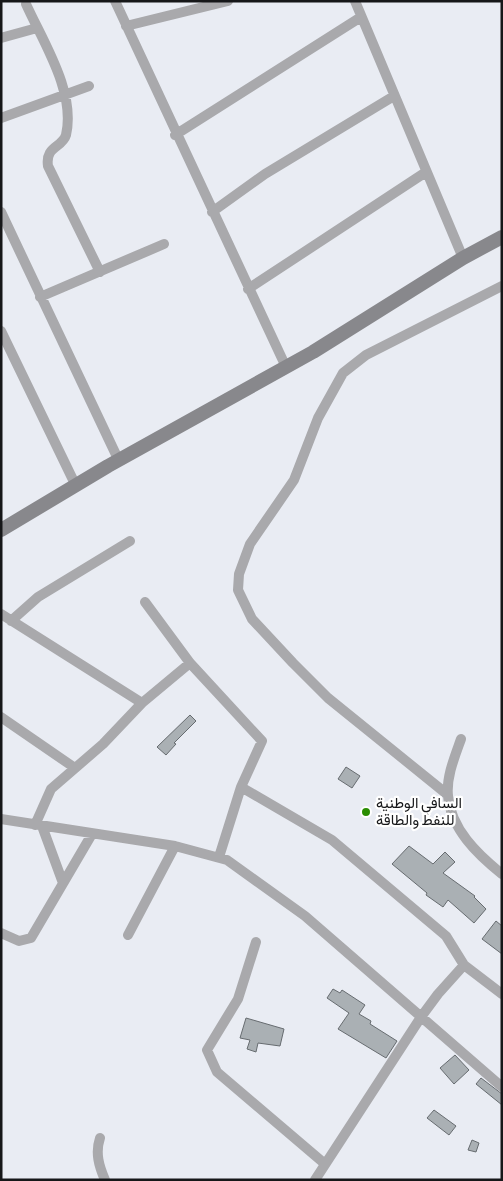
<svg xmlns="http://www.w3.org/2000/svg" width="503" height="1181" font-family="'Alegreya Sans',Vazirmatn,sans-serif">
<style>
.building{fill:#aab0b4;stroke:#676c70}
.lines{fill:none;stroke-linecap:round;stroke-linejoin:round}
.minor{stroke:#a9a9ac;stroke-width:10}
.secondary{stroke:#88888c;stroke-width:14}
.poi-dot{fill:#2a8d02;stroke:#fff;stroke-width:2}
.labels{text-anchor:middle;dominant-baseline:central;stroke-width:4.5;stroke-linejoin:round;paint-order:stroke}
.poi-label{font-size:15px;fill:#161719;stroke:#fff;text-anchor:start}
</style>
<rect width="100%" height="100%" fill="#e9ecf3"/>
<!-- building -->
<path class="building" d="M190,715L196,721L174,743L176,744L166,755L157,747Z
M346,767L360,776L352,788L338,779Z
M409,846L433,864L445,852L455,862L443,873L475,896L474,897L486,909L474,923L448,900L443,907L426,895L427,893L392,864Z
M496,921L502,926V954L482,939Z
M333,989L340,993L342,990L365,1005L359,1014L371,1021L370,1024L397,1041L386,1058L338,1029L349,1013L327,998Z
M246,1018L284,1029L280,1046L258,1043L256,1052L247,1049L250,1040L240,1038Z
M455,1055L469,1070L454,1084L440,1068Z
M481,1078L502,1094V1105L476,1084Z
M434,1110L456,1126L449,1135L427,1118Z
M472,1140L479,1143L476,1152L468,1150Z"/>
<g class="lines">
<!-- minor -->
<path class="minor" d="M115,1L286,367
M355,1L463,258
M26,4C43,42 76,92 66,135C62,148 45,146 48,166L100,272
M126,26L228,1
M1,38L37,28
M1,118L89,86
M175,135L361,17
M1,212L119,461
M212,212L265,174L394,96
M248,289L426,172
M40,297L164,244
M1,331L76,486
M145,602L190,663L262,741L241,787L219,857
M1,614L142,703
M11,621L38,597L130,541
M1,717L75,768
M461,739C455,756 446,777 448,796C451,829 477,854 502,874
M241,787L332,840L446,936L464,965
M448,795L328,698L293,663L252,619L238,590L239,574L250,544L294,480L318,418L343,373L366,355L502,286
M1,819L175,846L227,860L305,916L502,1087
M35,825L51,789L103,744L142,703L190,663
M42,826L63,883
M1,933L19,941L31,938L92,834
M128,935L175,846
M256,942L238,999L207,1050L217,1072L325,1164
M100,1138C95,1153 99,1166 105,1180
M315,1180L421,1017L438,994L464,965L502,994"/>
<!-- secondary -->
<path class="secondary" d="M1,530L108,466L313,352L463,258L502,237"/>
</g>
<!-- markers -->
<circle class="poi-dot" cx="366" cy="812" r="5"/>
<g class="labels">
<!-- poi labels -->
<g class="poi-label">
<text x="376" y="803">السافي الوطنية<tspan x="376" dy="17">للنفط والطاقة</tspan></text>
</g>
</g>
<!-- border -->
<rect width="503" height="1181" fill="none" stroke="#161719" stroke-width="5"/>
</svg>
